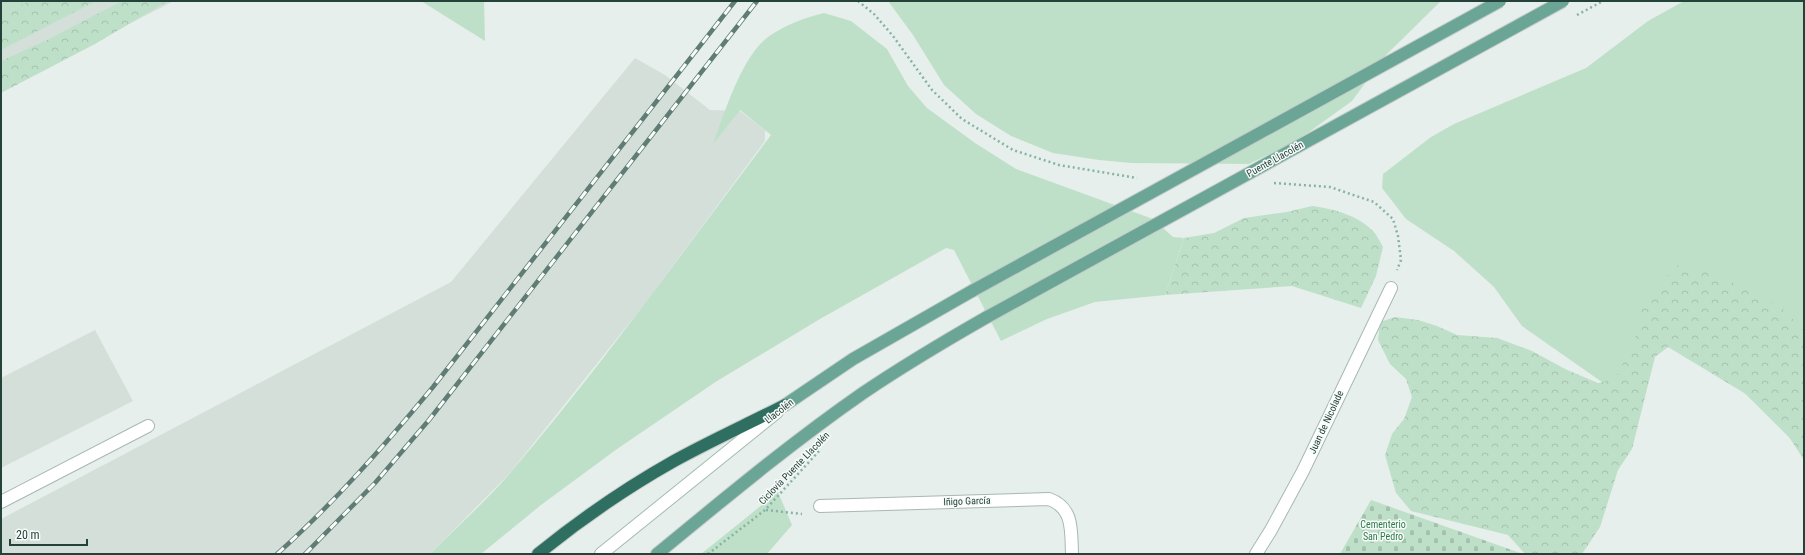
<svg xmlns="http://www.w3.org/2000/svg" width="1805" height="555" font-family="'Roboto Condensed',sans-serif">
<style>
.built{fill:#d4dfda}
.green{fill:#bfe0c8}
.forest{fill:url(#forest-crowns)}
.cemetery{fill:url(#cemetery-stones)}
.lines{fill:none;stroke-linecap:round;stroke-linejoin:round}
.lane-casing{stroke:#a8b8b2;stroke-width:14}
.street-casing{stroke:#a8b8b2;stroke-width:14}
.secondary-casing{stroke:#a4bbb3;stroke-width:14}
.primary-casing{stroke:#c2cac8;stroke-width:14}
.highway-casing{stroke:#c2cac8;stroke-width:14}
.path{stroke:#86b3a5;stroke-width:2.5;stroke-dasharray:2 3;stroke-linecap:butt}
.lane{stroke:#fff;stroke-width:12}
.street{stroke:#fff;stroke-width:12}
.secondary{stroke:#fff;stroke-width:12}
.primary{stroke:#6aa596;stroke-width:12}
.highway{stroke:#2f6f62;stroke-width:12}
.rail-casing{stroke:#5f7d75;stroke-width:4.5}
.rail{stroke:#f7fbf9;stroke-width:3;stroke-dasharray:9;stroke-linecap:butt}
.primary-bridge-casing{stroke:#c2cac8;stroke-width:14;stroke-linecap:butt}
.path-bridge{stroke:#86b3a5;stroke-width:2.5;stroke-dasharray:2 3;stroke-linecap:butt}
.primary-bridge{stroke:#6aa596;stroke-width:12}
.labels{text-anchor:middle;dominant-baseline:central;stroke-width:3;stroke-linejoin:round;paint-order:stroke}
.street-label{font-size:10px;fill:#24423a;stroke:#f7fbf9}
.park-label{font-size:10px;fill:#2d7a4b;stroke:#f7fbf9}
</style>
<defs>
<pattern id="forest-crowns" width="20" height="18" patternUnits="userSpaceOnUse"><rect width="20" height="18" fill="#bfe0c8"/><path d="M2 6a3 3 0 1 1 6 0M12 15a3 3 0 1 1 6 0" fill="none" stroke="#a4c1ad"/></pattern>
<pattern id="cemetery-stones" width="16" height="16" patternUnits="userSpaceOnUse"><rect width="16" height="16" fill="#bfe0c8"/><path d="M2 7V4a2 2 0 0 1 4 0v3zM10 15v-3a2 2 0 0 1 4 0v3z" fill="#a4c1ad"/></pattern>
</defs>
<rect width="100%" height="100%" fill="#e6efeb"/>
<!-- built -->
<path class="built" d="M1,1H174L1,89Z
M635,58L665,75L710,110L740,111L765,130V141L646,302L510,473L430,554H1V519L451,282Z
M95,330L133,401L1,468V378Z"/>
<!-- green -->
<path class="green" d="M1,1H30L1,15Z
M421,1H484L485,41Z
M888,1H1441L1386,55L1352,101L1298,140L1249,164L1131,163L1099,160L1053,153L1011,136L976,114L944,85L913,35Z
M1684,1H1804V452L1663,312L1629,401L1522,326L1494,287L1454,251L1406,219L1382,188L1383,174L1431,137L1454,124L1586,68L1648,21Z
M824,13L851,21L887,49L908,86L927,108L975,143L1016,169L1153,219L1173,237L1184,238L1165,295L1095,302L1047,319L1001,341L954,250L946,248L820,319L717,381L617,449L541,505L481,554H430C457,527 486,501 511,472C603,364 686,247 771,135L740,110L713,144C724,114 742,56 768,37C785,25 803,18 824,13Z
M778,492L792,525L767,554H701Z"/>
<!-- forest -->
<path class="forest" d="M30,1H96L1,50V15Z
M122,1H168L95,44L1,93V61L49,39Z
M1312,206C1334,209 1357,215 1373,231C1377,235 1380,242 1383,247L1376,276L1361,308L1292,286L1165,295L1184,238L1214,233L1244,218L1287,212Z
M1678,265L1714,273L1781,307L1804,331C1804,341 1801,367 1804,373V460L1785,431L1774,411L1668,347L1655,357L1632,449L1618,470L1600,527L1582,554H1525L1508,535L1411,511L1396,493L1385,455L1392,434L1404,419L1412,397L1406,379L1390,364L1378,340L1380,322L1395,317L1418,320L1437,326L1457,335L1497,338L1532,351L1565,369L1598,383L1615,379L1634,342L1644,299Z"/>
<!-- cemetery -->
<path class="cemetery" d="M1371,500L1523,554H1340Z"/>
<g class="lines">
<!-- lane casing -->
<g class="lane-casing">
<path id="lane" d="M1,502L148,426"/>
</g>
<!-- street casing -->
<g class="street-casing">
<path id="street" d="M820,506L1049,499C1074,508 1071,531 1072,554
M1256,554L1271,530L1303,471L1391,288"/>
</g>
<!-- secondary casing -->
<g class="secondary-casing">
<path id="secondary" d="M601,554L777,412"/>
</g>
<!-- primary casing -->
<g class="primary-casing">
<path id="primary" d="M785,405L853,359L972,291
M657,554C724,499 791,443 863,393C903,366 945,341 987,317"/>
</g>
<!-- highway casing -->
<g class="highway-casing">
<path id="highway" d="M538,554C581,519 626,488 674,461C710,441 748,424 785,405"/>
</g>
<!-- path -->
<path class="path" d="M858,1L874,14L893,36L932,90L962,119L1013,150L1059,165L1137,178
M1274,183L1330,187L1374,202L1393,219L1398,236L1401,260L1397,270
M766,510L802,514
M708,554L765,510L820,450"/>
<!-- lane -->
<use href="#lane" class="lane"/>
<!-- street -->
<use href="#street" class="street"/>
<!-- secondary -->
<use href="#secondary" class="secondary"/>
<!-- primary -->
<use href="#primary" class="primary"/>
<!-- highway -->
<use href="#highway" class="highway"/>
<!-- rail casing -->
<g class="rail-casing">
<path id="rail" d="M277,554C334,503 384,446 433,387L735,1
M305,554L375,483L429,420L757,1"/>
</g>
<!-- rail -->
<use href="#rail" class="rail"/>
<!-- primary-bridge casing -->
<g class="primary-bridge-casing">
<path id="primary-bridge" d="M972,291L1500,1
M987,317L1563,1"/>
</g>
<!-- path-bridge -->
<path class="path-bridge" d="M1577,15L1603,1"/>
<!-- primary-bridge -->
<use href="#primary-bridge" class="primary-bridge"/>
</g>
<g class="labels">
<!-- street labels -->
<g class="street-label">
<text transform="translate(1275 159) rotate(-29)">Puente Llacolén</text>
<text transform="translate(779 411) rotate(-38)">Llacolén</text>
<text transform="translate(1326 422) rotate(-65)">Juan de Nicolade</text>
<text transform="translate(794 468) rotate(-46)">Ciclovía Puente Llacolén</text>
<text transform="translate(967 501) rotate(-2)">Iñigo García</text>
</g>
<!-- park labels -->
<g class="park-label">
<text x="1383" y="524">Cementerio<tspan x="1383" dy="12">San Pedro</tspan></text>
</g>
</g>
<!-- border -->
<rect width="1805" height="555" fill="none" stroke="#24423a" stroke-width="4"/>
<!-- scale -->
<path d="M10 539v6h77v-6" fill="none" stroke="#24423a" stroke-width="2"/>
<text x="16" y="539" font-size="12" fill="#24423a" stroke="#f7fbf9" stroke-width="3" paint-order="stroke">20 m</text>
</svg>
